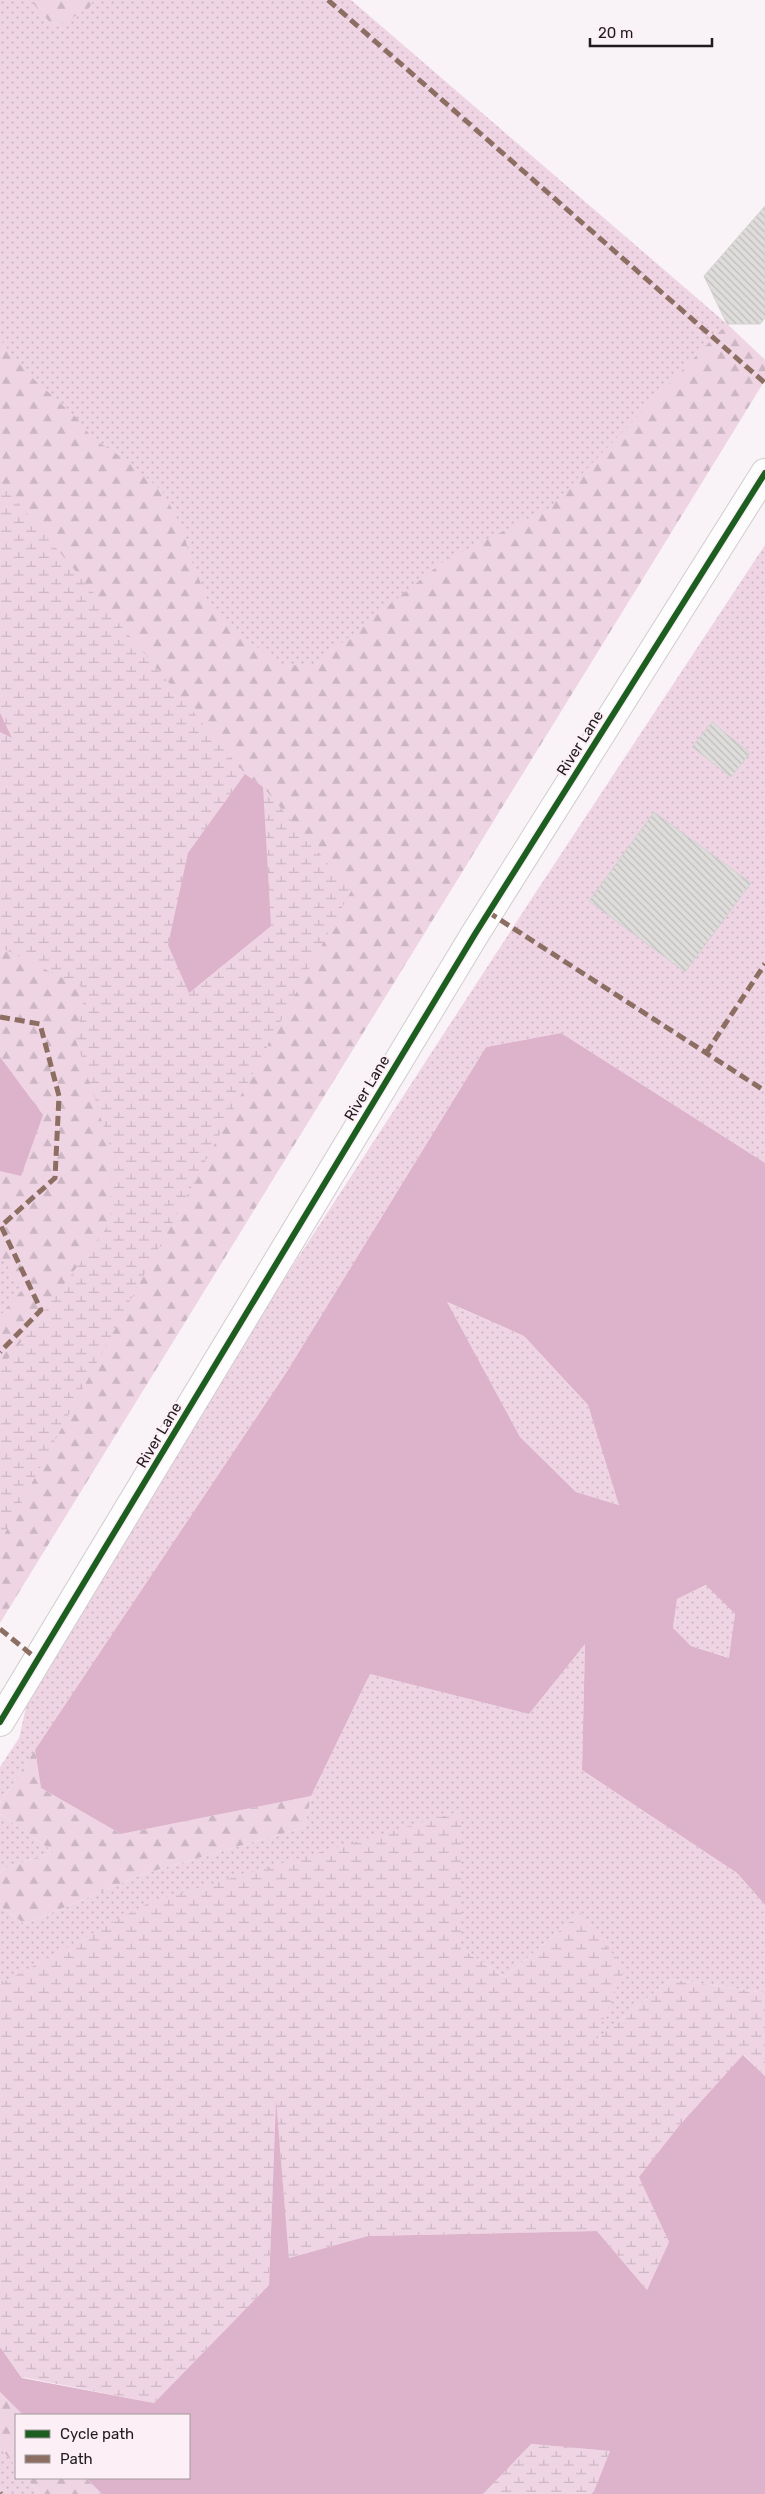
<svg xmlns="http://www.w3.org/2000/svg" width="765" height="2494" font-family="Rubik,sans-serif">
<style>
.grass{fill:url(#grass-dots)}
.forest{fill:url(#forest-firs)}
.wetland{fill:url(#wetland-marsh)}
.water{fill:#ddb2cb;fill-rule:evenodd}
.building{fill:url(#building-back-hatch);stroke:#d5d2d2}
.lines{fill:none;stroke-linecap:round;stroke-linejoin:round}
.street-casing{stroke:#d1ccce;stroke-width:30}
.street{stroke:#fefdfe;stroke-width:28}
.quiet{stroke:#8d6e63;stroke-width:5;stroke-dasharray:10 5;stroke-linecap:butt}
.cycleway-casing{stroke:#fceff6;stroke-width:9}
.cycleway{stroke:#1b5e20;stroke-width:6}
.labels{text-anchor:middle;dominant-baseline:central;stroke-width:4;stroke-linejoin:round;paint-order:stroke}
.street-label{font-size:15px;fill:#1f1a1d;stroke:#fceff6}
</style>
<defs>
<pattern id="grass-dots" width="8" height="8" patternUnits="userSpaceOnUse" patternTransform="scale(1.25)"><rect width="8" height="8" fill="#efd5e4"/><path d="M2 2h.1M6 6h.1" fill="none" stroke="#ccb6c3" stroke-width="1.8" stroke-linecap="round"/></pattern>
<pattern id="forest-firs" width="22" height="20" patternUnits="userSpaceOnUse" patternTransform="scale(1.25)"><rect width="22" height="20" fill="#efd5e4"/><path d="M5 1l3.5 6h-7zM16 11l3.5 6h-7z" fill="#ccb6c3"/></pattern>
<pattern id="wetland-marsh" width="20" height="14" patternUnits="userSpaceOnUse" patternTransform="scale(1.25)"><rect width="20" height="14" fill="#efd5e4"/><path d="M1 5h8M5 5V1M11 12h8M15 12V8" fill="none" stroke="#ccb6c3"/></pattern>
<pattern id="building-back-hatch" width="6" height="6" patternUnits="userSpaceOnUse" patternTransform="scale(1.25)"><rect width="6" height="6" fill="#dfdcdc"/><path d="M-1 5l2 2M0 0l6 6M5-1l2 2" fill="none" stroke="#bfbcbc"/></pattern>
</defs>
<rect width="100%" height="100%" fill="#f9f2f6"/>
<!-- grass -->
<path class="grass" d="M0,0H351L727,324L765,360V380L0,1622Z
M765,545V1163L561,1033L486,1047L286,1373L0,1803V1767L19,1738L37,1659L534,895Z
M446,1302L524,1336L588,1405L620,1505L576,1492L520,1437Z
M707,1585L735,1614L730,1658L691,1646L673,1629L677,1599Z
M585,1643L582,1770L737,1873L765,1905V1993L671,1979L593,2042L580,1913L505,1977L461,1948V1811L0,1984V1906L25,1924L143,1874L305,1827L311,1796L370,1674L529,1714Z
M0,1814L54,1852L3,1869L0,1873Z
M0,2448L16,2466V2478H26L40,2494H0Z"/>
<!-- forest -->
<path class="forest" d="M30,0H94L89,8L55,28Z
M727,324L765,360V380L0,1623V1542L351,891L263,787L245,774L0,481V339L27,373L78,419L92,438L129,462L162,491L183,529L189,554L207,599L251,643L283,665H314L444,561L549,508Z
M0,950H5L86,989L76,1040L112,1153L110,1223L0,1370V1316L22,1290L0,1254V1171L21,1176L43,1115L0,1057Z
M35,1750L41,1788L121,1834L311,1796L305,1827L143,1874L25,1924L0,1906V1873L3,1869L54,1852L0,1814V1803Z
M0,2392L23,2415H16V2466L0,2448Z
M26,2478H86L102,2494H40Z"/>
<!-- wetland -->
<path class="wetland" d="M0,481L245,774L188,853L168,945L271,926L263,787L351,891L0,1542V1370L110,1223L112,1153L76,1040L86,989L6,950H0V732L11,737L0,713Z
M461,1811V1948L505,1977L580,1913L625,1969L594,2041L671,1979L765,1993V2076L744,2055L640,2177L669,2242L647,2290L597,2231L368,2236L289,2258L276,2106L269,2285L154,2403L22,2377L0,2347V1984L150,1902Z
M530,2444L610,2451L594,2491L591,2494H483Z"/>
<!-- water -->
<path class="water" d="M0,713L12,738L0,732Z
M245,774L263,787L271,926L189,993L168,945L188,853Z
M561,1033L765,1163V1905L737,1873L582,1770L585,1644L529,1714L370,1674L311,1796L121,1834L41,1788L35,1750L286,1373L486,1047ZM447,1302L524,1336L588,1405L619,1505L576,1492L520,1437ZM706,1585L735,1614L729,1658L691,1646L673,1628L677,1599Z
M0,1057L43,1115L21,1176L0,1171Z
M743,2055L765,2076V2494H591L594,2491L610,2451L531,2444L483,2494H102L86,2478H189V2415H23L0,2392V2347L22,2378L154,2403L269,2285L276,2100L289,2258L368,2236L597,2231L647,2290L669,2242L639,2177L679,2126Z"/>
<!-- building -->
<path class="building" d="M765,206V318L760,324H727L704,276Z
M712,722L750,753L731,777L692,747Z
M654,812L751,883L685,972L589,901Z"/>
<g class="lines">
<!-- street casing -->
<g class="street-casing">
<path id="street" d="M0,1722L475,934L765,473"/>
</g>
<!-- street -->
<use href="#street" class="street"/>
<!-- quiet -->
<path class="quiet" d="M328,0L765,383
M488,912L765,1091
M0,1017L40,1024L59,1096L55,1178L1,1226L41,1310L0,1352
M706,1053L765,964
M0,1629L37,1659
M0,2493L1,2494"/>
<!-- cycleway casing -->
<g class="cycleway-casing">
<path id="cycleway" d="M0,1722L475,934L765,473"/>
</g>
<!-- cycleway -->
<use href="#cycleway" class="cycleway"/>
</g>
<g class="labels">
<!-- street labels -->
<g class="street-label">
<text transform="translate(580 743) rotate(-58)">River Lane</text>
<text transform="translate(367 1088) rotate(-59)">River Lane</text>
<text transform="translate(159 1435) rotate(-59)">River Lane</text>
</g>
</g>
<!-- legend -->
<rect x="15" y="2414" width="175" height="65" fill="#fceff6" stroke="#a49a9f"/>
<rect x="25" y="2430" width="25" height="8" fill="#1b5e20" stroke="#a49a9f"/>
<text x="60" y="2439" font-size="15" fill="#1f1a1d">Cycle path</text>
<rect x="25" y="2455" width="25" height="8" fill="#8d6e63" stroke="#a49a9f"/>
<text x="60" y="2464" font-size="15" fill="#1f1a1d">Path</text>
<!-- scale -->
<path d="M590 38v8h122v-8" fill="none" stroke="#1f1a1d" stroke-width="2.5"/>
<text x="598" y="38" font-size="15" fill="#1f1a1d" stroke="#fceff6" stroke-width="4" paint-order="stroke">20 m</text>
</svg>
